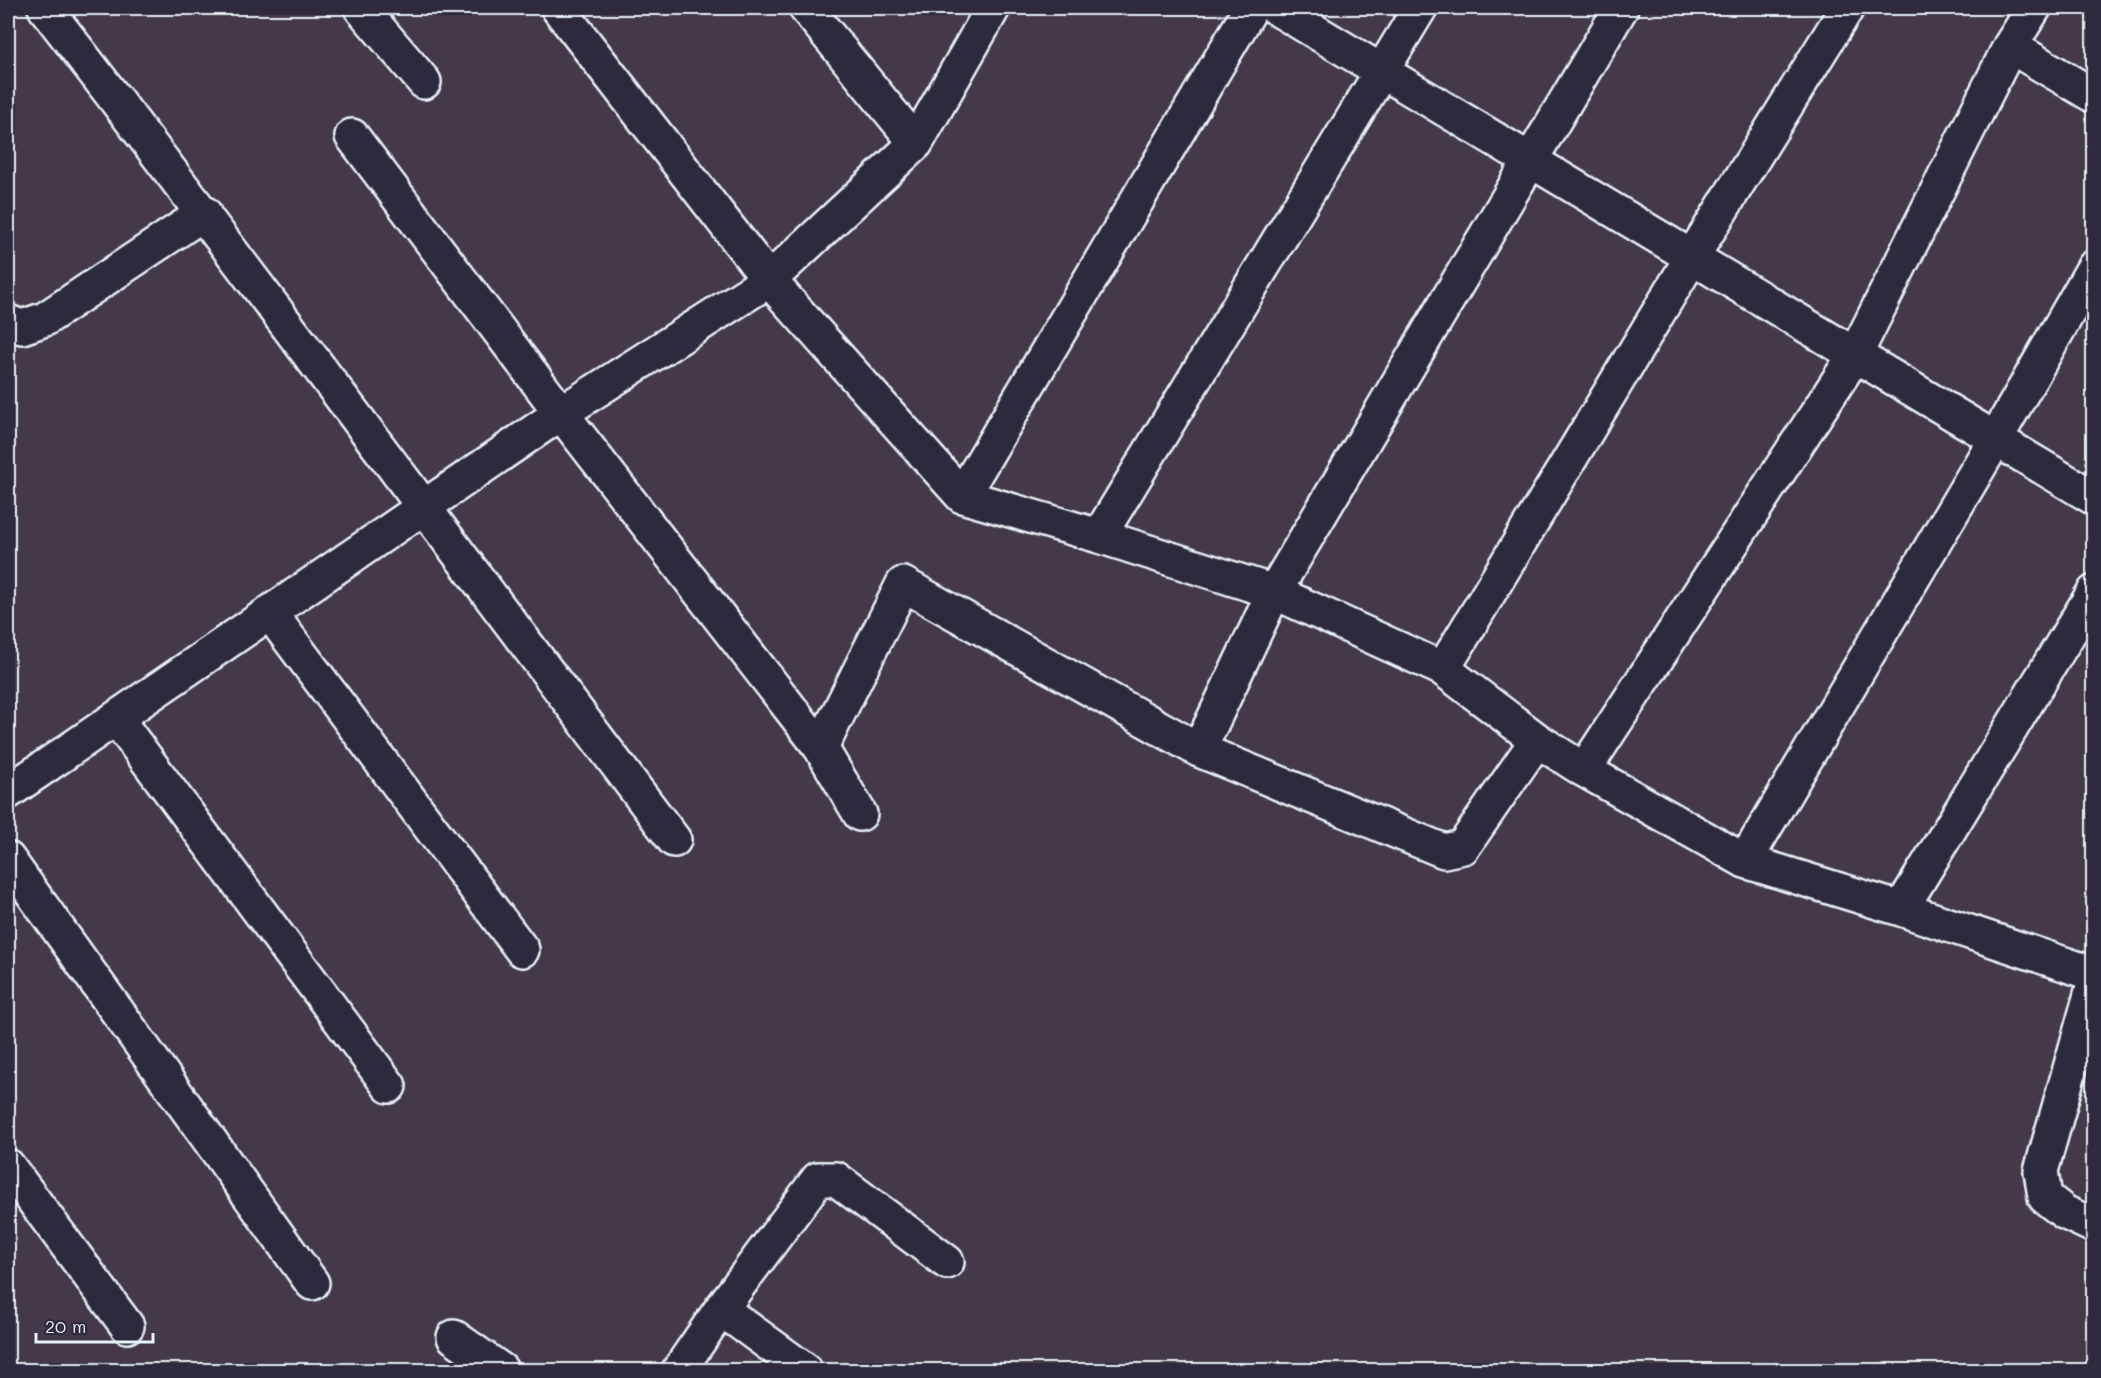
<svg xmlns="http://www.w3.org/2000/svg" width="2101" height="1378" font-family="Mali,sans-serif">
<style>
.lines{fill:none;stroke-linecap:round;stroke-linejoin:round}
.street-casing{stroke:#e8f1f8;stroke-width:38}
.street{stroke:#2f2a3d;stroke-width:33}
</style>
<rect width="100%" height="100%" fill="#433948"/>
<filter id="ink" filterUnits="userSpaceOnUse"><feTurbulence type="fractalNoise" baseFrequency=".0167" numOctaves="2"/><feDisplacementMap in="SourceGraphic" scale="12" xChannelSelector="R" yChannelSelector="G"/><feConvolveMatrix kernelMatrix="1 2 1 2 8 2 1 2 1" color-interpolation-filters="sRGB"/></filter>
<g filter="url(#ink)">
<g class="lines">
<!-- street casing -->
<g class="street-casing">
<path id="street" d="M45,8C258,282 464,563 674,840
M361,8L424,82
M558,8L769,280L962,496L1099,536L1274,592L1443,669L1537,740L1584,770L1745,861L1901,909L2094,974
M806,8L916,143
M1276,8L2094,498
M2010,46L2094,96
M352,136L561,413L821,748L860,814
M8,322L22,327L45,319L204,213
M962,496L1251,8
M1099,536L1420,8
M270,613L522,950
M1443,669L1692,257L1847,8
M116,718L389,1086
M821,748L903,584L1199,750L1444,851L1463,847L1537,740
M1199,750L1274,592L1621,8
M1584,770L1855,355L2010,46L2034,8
M8,792L561,413L769,280L916,143L993,8
M8,859L312,1283
M1745,861L1995,440L2094,267
M1901,909L2094,592
M2094,984L2041,1171L2045,1197L2064,1212L2094,1226
M8,1166L127,1326
M721,1309L805,1370
M454,1337L501,1370
M679,1370L721,1309L818,1179H836L947,1262"/>
</g>
<!-- street -->
<use href="#street" class="street"/>
</g>
</g>
<!-- margin -->
<rect width="2101" height="1378" fill="none" stroke="#2f2a3d" stroke-width="30"/>
<rect x="15" y="15" width="2071" height="1348" fill="none" stroke="#e8f1f8" stroke-width="2" filter="url(#ink)"/>
<!-- scale -->
<path d="M36 1333v9h117v-9" fill="none" stroke="#e8f1f8" stroke-width="3"/>
<text x="45" y="1333" font-size="18" fill="#e8f1f8" stroke="#2f2a3d" stroke-width="4.5" paint-order="stroke">20 m</text>
</svg>
